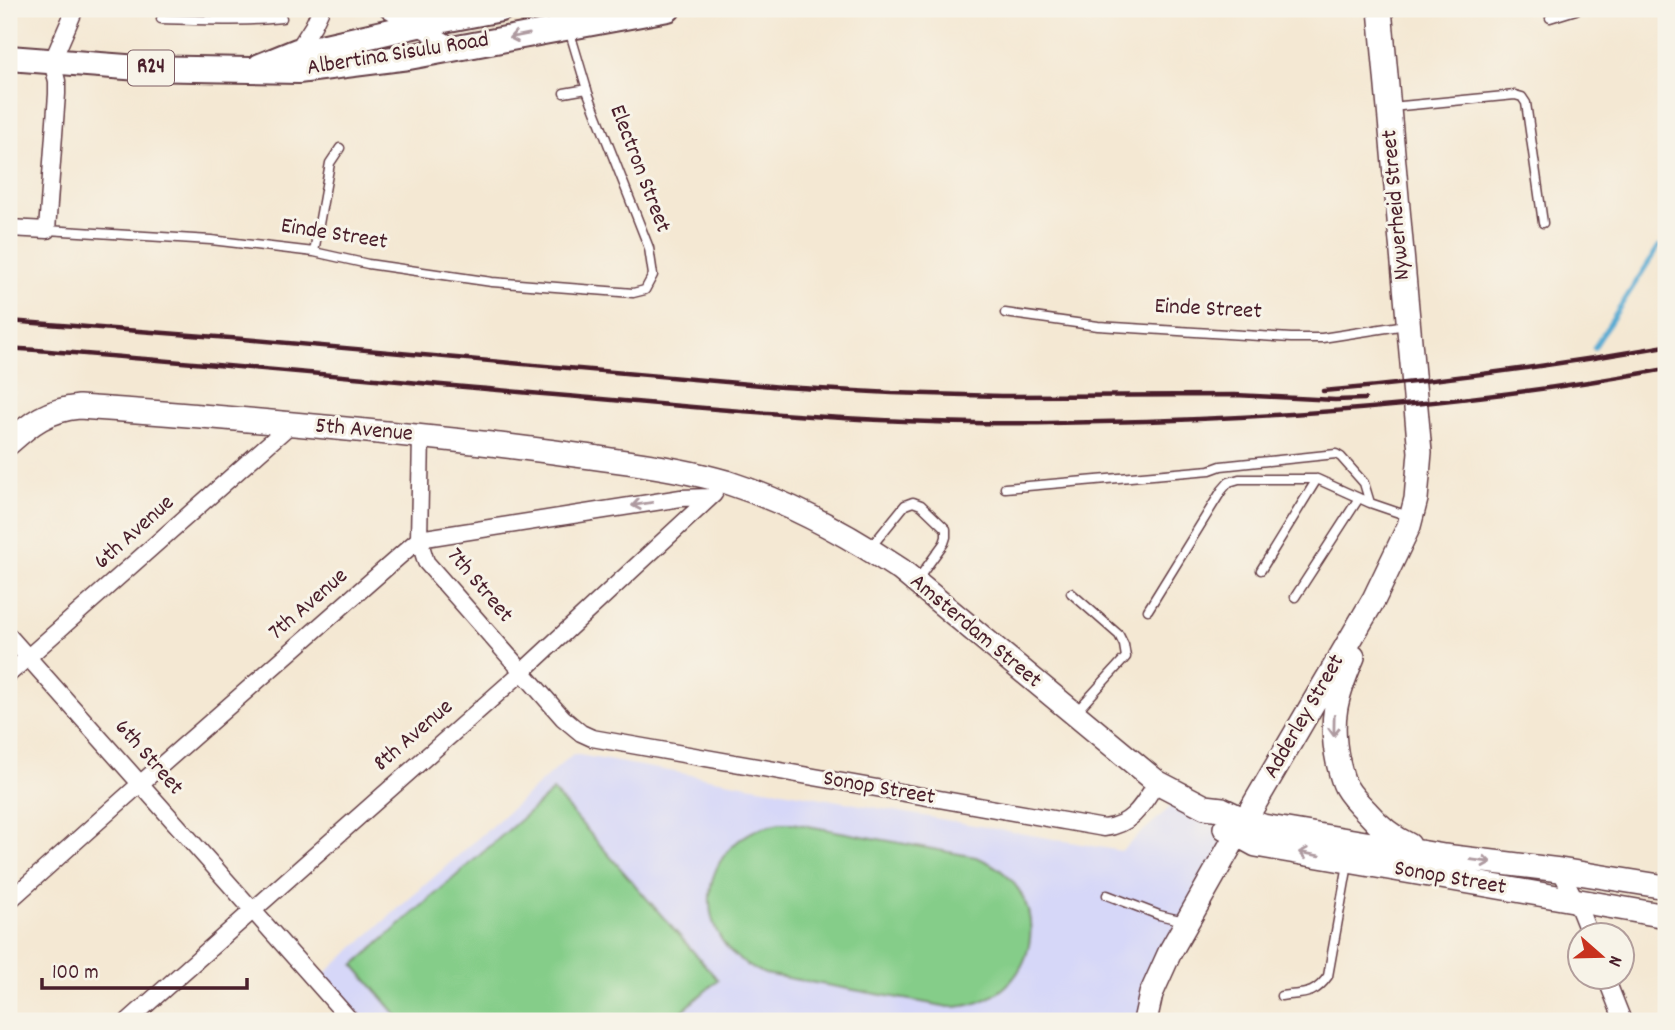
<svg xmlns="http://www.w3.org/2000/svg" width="1675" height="1030" font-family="Dekko,sans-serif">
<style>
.built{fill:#d6d7f8}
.grass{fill:#85cd89;stroke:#68765a;stroke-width:2}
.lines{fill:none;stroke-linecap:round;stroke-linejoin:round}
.stream{stroke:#56aad2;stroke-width:4.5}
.lane-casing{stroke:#643d44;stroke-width:11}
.street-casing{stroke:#643d44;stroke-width:19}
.secondary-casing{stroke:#643d44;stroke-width:26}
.primary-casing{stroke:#643d44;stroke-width:28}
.lane{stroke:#fff;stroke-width:8}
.street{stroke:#fff;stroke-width:16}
.secondary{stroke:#fff;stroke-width:23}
.primary{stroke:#fff;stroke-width:24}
.rail{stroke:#4a1f2b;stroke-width:4.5}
.oneway{stroke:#ae9aa0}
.labels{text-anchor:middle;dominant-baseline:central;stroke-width:6;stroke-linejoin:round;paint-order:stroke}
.shield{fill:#f7f3e8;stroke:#7e5f64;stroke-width:2}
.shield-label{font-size:21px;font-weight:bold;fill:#4a1f2b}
.street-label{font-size:23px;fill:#4a1f2b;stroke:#f7f3e8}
</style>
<rect width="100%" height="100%" fill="#f7f3e8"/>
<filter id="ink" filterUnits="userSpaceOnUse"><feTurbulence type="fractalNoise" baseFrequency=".0143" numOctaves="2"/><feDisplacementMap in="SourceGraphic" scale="14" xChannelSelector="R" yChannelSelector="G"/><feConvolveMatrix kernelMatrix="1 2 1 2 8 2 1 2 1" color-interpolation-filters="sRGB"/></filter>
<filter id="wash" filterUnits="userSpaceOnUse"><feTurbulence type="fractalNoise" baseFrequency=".00686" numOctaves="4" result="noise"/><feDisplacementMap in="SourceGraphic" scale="28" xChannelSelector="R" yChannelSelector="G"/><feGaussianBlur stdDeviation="1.57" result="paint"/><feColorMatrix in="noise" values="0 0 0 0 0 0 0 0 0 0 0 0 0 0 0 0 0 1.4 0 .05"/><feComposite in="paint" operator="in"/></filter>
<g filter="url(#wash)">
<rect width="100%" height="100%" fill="#f4e8d3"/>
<!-- built -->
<path class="built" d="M573,754L1121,851L1176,802L1232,827L1138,1021H365L323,975Z"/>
<!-- grass -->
<path class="grass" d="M553,791L718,980L671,1021H402L354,965Z
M780,823H792L976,857C1062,889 1041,1006 949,1007L765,974C684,943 695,837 780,823Z"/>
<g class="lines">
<!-- stream -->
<path class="stream" d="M1594,348L1659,246"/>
</g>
</g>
<g filter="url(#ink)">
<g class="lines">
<!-- lane casing -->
<g class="lane-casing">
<path id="lane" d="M1550,18L1576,10V9
M161,19C202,20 242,22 282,18
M564,93L587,89
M1391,107L1515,95L1522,97L1526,103L1543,223
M47,230L211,240L314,252L368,264L492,282L633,293L645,290L653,275L649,248L588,93L568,26L566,9
M314,252L330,163L340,148
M1005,313L1098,326L1291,338H1322L1406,325
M1005,488L1210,470L1221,466L1336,454L1341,457L1364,483L1370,503
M871,547L905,505L913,502L921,505L946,529V537L944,543L918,579
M1261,570L1317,479
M1071,593L1119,635L1124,645L1126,657L1076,712
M1295,597L1359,498
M1148,610L1222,490L1229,482L1239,479H1317L1370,503L1408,516
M1107,895L1159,915L1184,921
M1281,996C1304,993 1314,996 1328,976L1348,864"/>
</g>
<!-- street casing -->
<g class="street-casing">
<path id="street" d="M388,9L456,48
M297,51L313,26L321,9
M9,228L47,230L57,94V81L52,62L75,9
M421,436L419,539L426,562L563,718L581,733L592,738L1104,828C1133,825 1143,804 1157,782
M9,636L351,1021
M9,674L290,425
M1560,870L1576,901L1590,936
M9,901L140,784L419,539L681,498L710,497
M1606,978L1623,1021
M128,1021L522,672L714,494"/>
</g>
<!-- secondary casing -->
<g class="secondary-casing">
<path id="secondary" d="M9,443C31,423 48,410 79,407C217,416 354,429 491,444C531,449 572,454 612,460C651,465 689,471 726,482C788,502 847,534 901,570L1146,773L1157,782L1205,807L1222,809L1245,820L1263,826L1444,856L1560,870L1666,887
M1353,657C1336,696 1329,720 1338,762C1340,770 1342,780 1346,787C1351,796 1360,805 1367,812C1379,826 1392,837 1409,845
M1225,828L1256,845L1666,916
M1145,1021L1151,994L1170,952L1245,820L1374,599L1409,526L1416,499L1420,452L1380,9"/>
</g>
<!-- primary casing -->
<g class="primary-casing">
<path id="primary" d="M9,58L139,68L298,71L409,57L668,9
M260,66L297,51L321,47L418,25L501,9"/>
</g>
<!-- lane -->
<use href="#lane" class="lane"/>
<!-- street -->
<use href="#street" class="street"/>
<!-- secondary -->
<use href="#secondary" class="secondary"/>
<!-- primary -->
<use href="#primary" class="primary"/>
<!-- rail -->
<path class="rail" d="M9,321L243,339L782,387L892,393L1001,396L1235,395L1335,400L1365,399
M9,348C195,362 381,380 567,396C703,408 839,421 975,423C1017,424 1059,423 1101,422C1291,418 1480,403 1666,369
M1323,391C1438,381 1552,366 1666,346"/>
</g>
<!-- one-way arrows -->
<defs><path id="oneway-shaft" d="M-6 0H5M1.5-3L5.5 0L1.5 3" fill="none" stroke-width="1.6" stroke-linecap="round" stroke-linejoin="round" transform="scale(1.75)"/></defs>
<g class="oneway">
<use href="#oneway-shaft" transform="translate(519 36) rotate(169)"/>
<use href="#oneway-shaft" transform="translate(642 504) rotate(171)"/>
<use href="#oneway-shaft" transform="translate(1334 726) rotate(91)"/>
<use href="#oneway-shaft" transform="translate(1309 854) rotate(-170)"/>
<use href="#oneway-shaft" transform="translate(1481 861) rotate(7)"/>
</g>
</g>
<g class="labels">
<!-- shield labels -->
<rect class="shield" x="128" y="50.5" width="46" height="35" rx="5"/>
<g class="shield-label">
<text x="151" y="68">R24</text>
</g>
<!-- street labels -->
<g class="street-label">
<text transform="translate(398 55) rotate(-9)">Albertina Sisulu Road</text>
<text transform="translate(639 169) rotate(69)">Electron Street</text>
<text transform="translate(1397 205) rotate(-95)">Nywerheid Street</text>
<text transform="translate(334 235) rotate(9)">Einde Street</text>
<text transform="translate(1208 310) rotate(3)">Einde Street</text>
<text transform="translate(364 431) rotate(5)">5th Avenue</text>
<text transform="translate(135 533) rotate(-42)">6th Avenue</text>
<text transform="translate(479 586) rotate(50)">7th Street</text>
<text transform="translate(309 605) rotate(-41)">7th Avenue</text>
<text transform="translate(975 632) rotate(40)">Amsterdam Street</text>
<text transform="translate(1305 717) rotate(-60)">Adderley Street</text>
<text transform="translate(414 736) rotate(-41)">8th Avenue</text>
<text transform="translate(148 758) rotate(49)">6th Street</text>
<text transform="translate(879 789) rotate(10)">Sonop Street</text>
<text transform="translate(1450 879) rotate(10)">Sonop Street</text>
</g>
</g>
<!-- margin -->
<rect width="1675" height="1030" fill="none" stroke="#f7f3e8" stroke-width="35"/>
<!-- north arrow -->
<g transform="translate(1601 956) rotate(110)"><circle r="33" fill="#f7f3e8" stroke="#b29e9c" stroke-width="2"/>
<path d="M0-5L12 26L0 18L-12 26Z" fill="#c8321e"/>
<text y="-10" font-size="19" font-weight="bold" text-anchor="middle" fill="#4a1f2b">N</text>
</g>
<!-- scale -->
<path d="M42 978v10h205v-10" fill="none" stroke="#4a1f2b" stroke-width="3.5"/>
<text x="52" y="978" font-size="21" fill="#4a1f2b" stroke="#f7f3e8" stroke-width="5" paint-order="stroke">100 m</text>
</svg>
